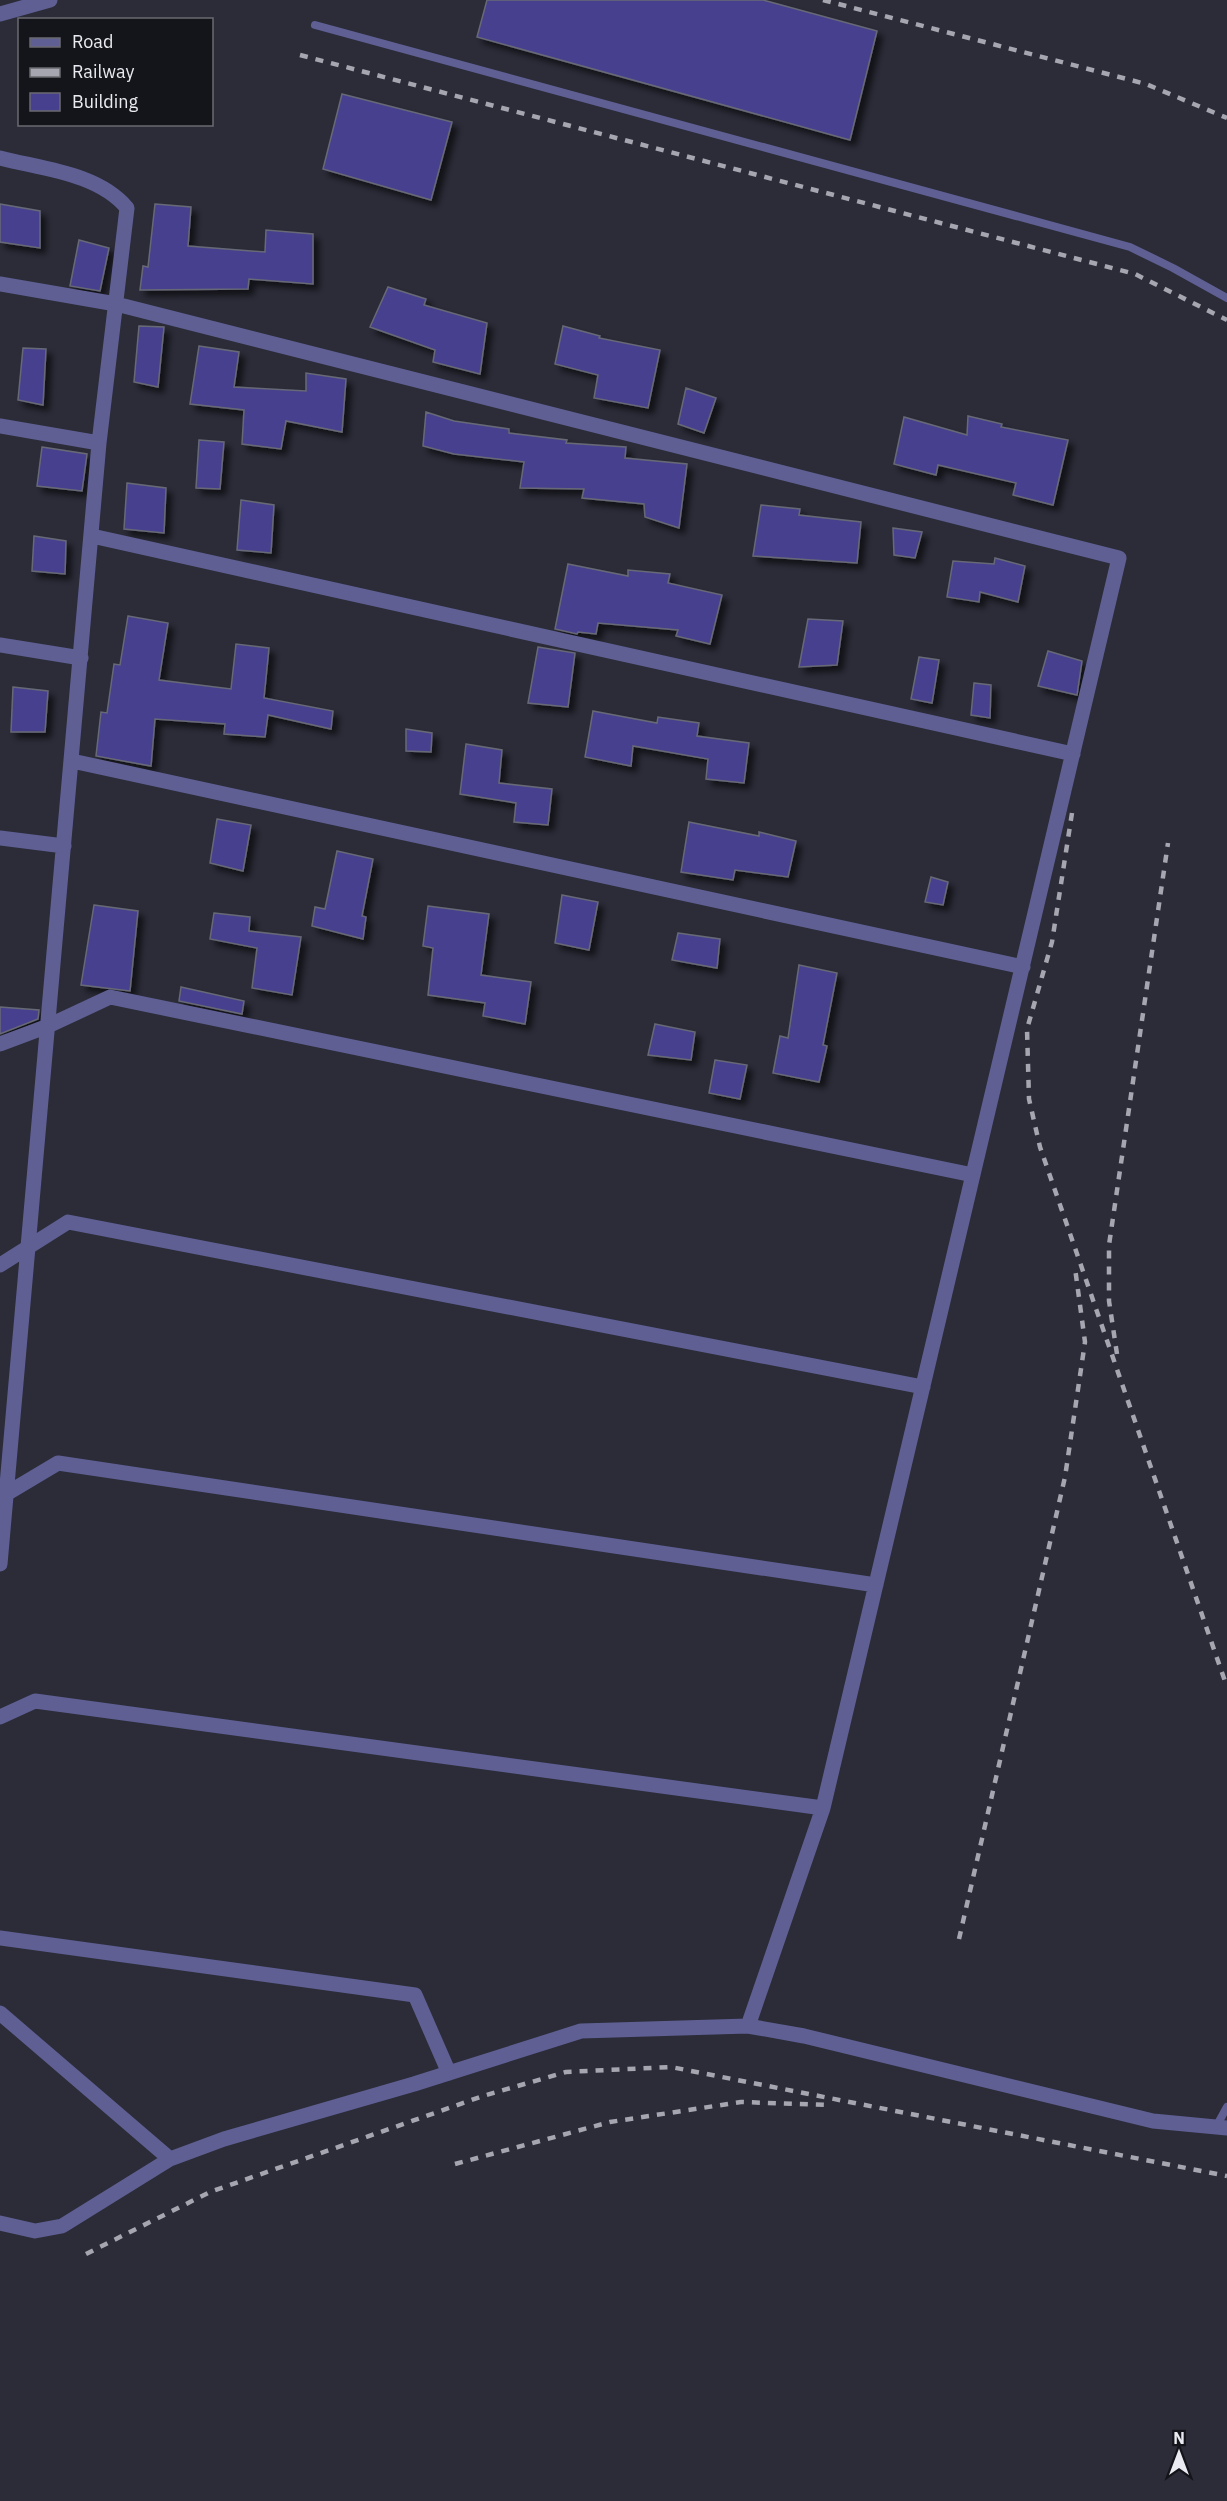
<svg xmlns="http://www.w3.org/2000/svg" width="1227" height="2501" font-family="'IBM Plex Sans',sans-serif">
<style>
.building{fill:#46408e;stroke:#686977;stroke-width:1.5;filter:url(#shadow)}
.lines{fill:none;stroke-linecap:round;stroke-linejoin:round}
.service{stroke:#5f5f94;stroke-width:8}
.minor{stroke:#5f5f94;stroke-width:15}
.rail{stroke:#a6a6b0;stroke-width:4.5;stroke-dasharray:8 8;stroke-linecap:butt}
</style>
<defs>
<filter id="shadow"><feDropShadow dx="5.5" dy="5.5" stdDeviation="3" flood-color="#0009"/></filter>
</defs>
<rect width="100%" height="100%" fill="#2b2c38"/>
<!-- building -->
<path class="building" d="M487,0H763L877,31L850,140L477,37Z
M342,94L452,122L431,200L323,169Z
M0,204L40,211V248L0,242Z
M155,204L191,207L188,246L265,252L266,230L313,234V284L249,279L248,289L140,290L143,266L148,267Z
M79,240L109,248L100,291L70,286Z
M388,287L426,299L424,305L487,323L480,374L433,362L435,350L370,327Z
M139,326L164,327L158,387L134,382Z
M563,326L600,336L599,338L660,350L648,408L594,398L598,375L555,364Z
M199,346L239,352L234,387L306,391V373L346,379L342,432L286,421L281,449L242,444L244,410L190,404Z
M23,348L46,349L43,405L18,400Z
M686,388L716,398L704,433L678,424Z
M426,412L454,421L509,429V433L567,440L566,443L626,447L625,458L687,464L679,528L645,517L644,504L582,498L584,489L520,488L524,462L454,454L423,446Z
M968,416L1002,424L1001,427L1068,440L1053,505L1013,495L1016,483L938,465L936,475L894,464L904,417L967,435Z
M199,440L224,442L220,489L196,488Z
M42,447L87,454L82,491L37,486Z
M127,483L166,488L164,533L124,529Z
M241,500L274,505L271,553L237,550Z
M761,505L800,509L799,515L861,522L857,563L753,556Z
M893,528L922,532L915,558L894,555Z
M34,536L66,541L65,574L32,571Z
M995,558L1025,566L1018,602L980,592L979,602L947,597L953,561L994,564Z
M568,564L628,576V570L670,574L668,583L722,595L710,644L676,636L678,630L598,623L596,634L578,632L577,634L555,629Z
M128,616L168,623L159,680L231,689L236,644L269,648L264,698L333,711L331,729L268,715L265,737L224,734L225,724L155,719L151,766L96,756L101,712L107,713L114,664L120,665Z
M808,619L843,621L837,665L799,667Z
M538,647L575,653L568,707L528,703Z
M1048,651L1082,661L1077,695L1038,686Z
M919,657L939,660L932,703L911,699Z
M974,683L991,685L990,718L971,715Z
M13,687L48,691L45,732H11Z
M593,711L657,723L658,717L699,723L697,736L749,743L744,783L706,779L708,759L633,746L631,766L585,757Z
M406,729L432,733L431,752L406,751Z
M466,744L502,750L499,783L552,789L548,825L514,822L516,803L460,794Z
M217,819L251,825L243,871L210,863Z
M689,822L759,836V832L796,841L788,877L735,870L733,880L681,872Z
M337,851L373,859L362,916L366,917L363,939L312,926L315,907L325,909Z
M931,877L948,882L943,905L925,902Z
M562,895L598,902L589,950L555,943Z
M94,905L138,911L130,991L81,985Z
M428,906L489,914L481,975L531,982L525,1024L483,1016L485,1003L428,995L433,948L423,946Z
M214,913L250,917L249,931L301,937L292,995L252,988L257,948L210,939Z
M678,933L720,939L717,968L672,960Z
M799,965L837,973L823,1045L827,1046L819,1082L773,1073L780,1036L788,1038Z
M181,987L244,1001L242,1014L179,1001Z
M0,1007L39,1010L38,1019L0,1034Z
M655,1024L695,1032L691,1060L648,1055Z
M715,1060L747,1065L740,1099L709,1093Z"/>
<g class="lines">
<!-- service -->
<path class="service" d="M315,25L1130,247L1173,268L1227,298
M1216,2127L1227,2107"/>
<!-- minor -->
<path class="minor" d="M0,14L50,0
M0,158C42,169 98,173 127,208L99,443L0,1564
M0,284L116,304L1119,558L823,1808L748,2026
M0,426L99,443
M92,536L1073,754
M0,645L81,658
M72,761L1023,967
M0,838L64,846
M0,1044L48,1026L110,997L973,1175
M0,1265L68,1222L923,1387
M0,1494H6L58,1463L876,1585
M0,1717L35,1701L823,1808
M0,1938L415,1995L449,2073
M0,2013L170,2159
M0,2223L35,2231L62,2226L170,2159L224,2139L414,2084L581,2031L748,2026L804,2036L1153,2121L1227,2128"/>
<!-- rail -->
<path class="rail" d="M823,0L1146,84L1227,118
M300,55L1135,274L1227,320
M1072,813L1052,942L1027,1029L1029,1099L1040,1147L1227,1687
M1117,1354L1109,1301V1245L1168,843
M959,1939L1065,1477L1085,1342L1075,1268
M455,2164L610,2122L741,2102L831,2105
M86,2254L210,2192L483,2096L566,2072L671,2067L1227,2176"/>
</g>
<!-- legend -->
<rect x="18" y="18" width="195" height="108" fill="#14151a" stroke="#6a6a70" stroke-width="1.5"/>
<rect x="30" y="38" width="30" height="9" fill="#5f5f94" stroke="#6a6a70" stroke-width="1.5"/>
<text x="72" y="48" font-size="18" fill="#eaeaf2">Road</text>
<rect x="30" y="68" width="30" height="9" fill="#a6a6b0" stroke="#6a6a70" stroke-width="1.5"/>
<text x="72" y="78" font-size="18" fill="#eaeaf2">Railway</text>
<rect x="30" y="93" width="30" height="18" fill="#46408e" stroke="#6a6a70" stroke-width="1.5"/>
<text x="72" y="108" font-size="18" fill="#eaeaf2">Building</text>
<!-- north arrow -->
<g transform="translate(1179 2453)" stroke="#14151a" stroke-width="4.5" paint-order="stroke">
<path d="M0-4.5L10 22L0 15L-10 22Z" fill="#eaeaf2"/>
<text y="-9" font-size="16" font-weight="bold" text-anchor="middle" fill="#eaeaf2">N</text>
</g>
</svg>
